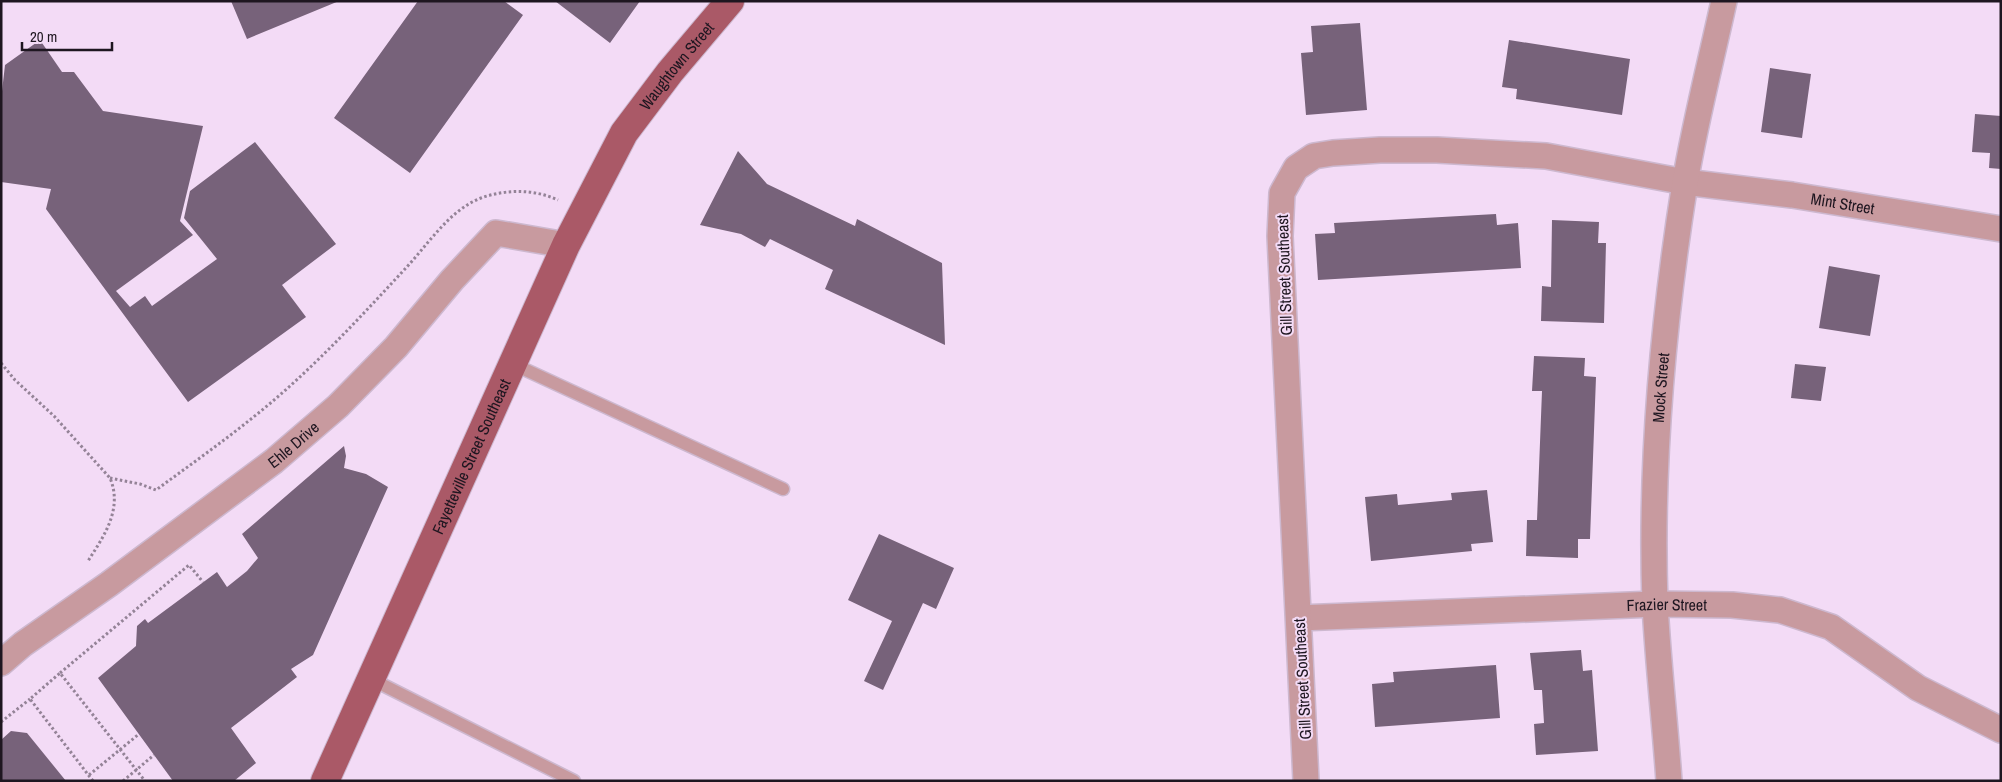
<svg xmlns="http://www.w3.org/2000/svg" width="2002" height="782" font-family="'Archivo Narrow',sans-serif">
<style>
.building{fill:#77627a}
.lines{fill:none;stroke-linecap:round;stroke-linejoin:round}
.lane-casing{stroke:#cdb8cf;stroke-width:15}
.street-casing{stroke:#cdb8cf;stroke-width:28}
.primary-casing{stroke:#cdb8cf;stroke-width:30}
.path{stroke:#948397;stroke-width:3;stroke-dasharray:2.5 2.5;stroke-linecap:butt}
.lane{stroke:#c89a9f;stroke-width:12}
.street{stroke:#c89a9f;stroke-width:25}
.primary{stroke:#aa5967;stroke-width:28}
.labels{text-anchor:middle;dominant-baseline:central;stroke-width:4;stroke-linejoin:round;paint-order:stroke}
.street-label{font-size:16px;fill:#1e1620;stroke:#f3dbf6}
</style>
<rect width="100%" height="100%" fill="#f3dbf6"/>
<!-- building -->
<path class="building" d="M231,1H339L247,39Z
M418,1H504L523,15L410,173L334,118Z
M555,1H640L610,43Z
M1360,23L1367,110L1306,115L1301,53L1313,52L1311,26Z
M40,40L62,72H74L103,111L203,126L180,221L193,235L116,291L130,307L145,296L152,306L217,259L184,218L190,191L255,142L336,244L282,285L306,317L188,402L46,209L51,189L1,182V100L5,65Z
M1509,40L1630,59L1622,115L1516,99L1517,89L1502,87Z
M1770,68L1811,74L1802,138L1761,132Z
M1975,114L2001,116V169L1989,168L1990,153L1972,152Z
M738,151L767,184L855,226L857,219L942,263L945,345L825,289L833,270L770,239L765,247L741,234L700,225Z
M1496,214L1497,225L1518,223L1521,268L1318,280L1315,234L1335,233L1334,223Z
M1552,220L1599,222L1598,243H1606L1604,323L1541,321L1542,286L1551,287Z
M1829,266L1880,275L1870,336L1819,328Z
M1534,356L1585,358L1584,376L1596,377L1590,539H1578V558L1526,556L1527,520H1537L1542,391H1532Z
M1795,364L1826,367L1821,401L1791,398Z
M344,446L346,456L344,468L366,474L388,487L313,655L291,669L297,677L231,728L256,763L234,781H173L98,678L136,646L137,626L145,619L148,623L217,572L227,587L247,571L258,558L242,534Z
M1487,490L1493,542L1471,544L1472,551L1371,561L1365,497L1397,494L1398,505L1452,500L1451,493Z
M879,534L954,568L936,609L923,603L883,690L864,681L892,621L848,600Z
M1581,650L1583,671L1592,670L1598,751L1536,755L1534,724L1544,723L1542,690H1534L1530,653Z
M1496,665L1500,718L1375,727L1372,684L1394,682L1393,672Z
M11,731L27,733L66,781H1V740Z"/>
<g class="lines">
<!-- lane casing -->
<g class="lane-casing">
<path id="lane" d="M513,364L783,489
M371,679L574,781"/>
</g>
<!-- street casing -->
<g class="street-casing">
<g id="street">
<path id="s1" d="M1299,618L1655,604L1732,605L1780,610L1831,627L1918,688L2001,730"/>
<path id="s2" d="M1,663L23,644L109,584L274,461L338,406L396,347L452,280L496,233L566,245"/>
<path id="s3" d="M1306,781L1280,236L1282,193L1296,168L1314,156L1333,153L1380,150H1437L1546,156L1685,182L1792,195L2001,229"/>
<path id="s4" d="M1669,781C1665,722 1658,663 1655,604C1650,464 1663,321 1685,183C1695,122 1711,61 1724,1"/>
</g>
</g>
<!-- primary casing -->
<g class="primary-casing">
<g id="primary">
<path id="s5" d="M325,781L566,245L624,133L670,72L730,1"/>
</g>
</g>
<!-- path -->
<path class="path" d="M1,363L15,380L54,416L110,478C123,509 104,536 88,561
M110,478L140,484L156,490C201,457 248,424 290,386C330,350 367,310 404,270C427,246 449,210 481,198C506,189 534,189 558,200
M60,673L189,565L203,582
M1,722L30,699
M89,775L139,734
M93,781L30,699L60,673L145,781
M123,781L154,755"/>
<!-- lane -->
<use href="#lane" class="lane"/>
<!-- street -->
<use href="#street" class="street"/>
<!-- primary -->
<use href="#primary" class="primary"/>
</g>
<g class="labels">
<!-- street labels -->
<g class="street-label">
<text stroke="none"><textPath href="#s5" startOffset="799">Waughtown Street</textPath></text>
<text stroke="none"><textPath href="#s3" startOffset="1172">Mint Street</textPath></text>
<text transform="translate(1284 275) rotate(-92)">Gill Street Southeast</text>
<text stroke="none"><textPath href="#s4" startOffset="394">Mock Street</textPath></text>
<text stroke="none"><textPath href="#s2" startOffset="365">Ehle Drive</textPath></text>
<text stroke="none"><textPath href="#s5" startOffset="356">Fayetteville Street Southeast</textPath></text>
<text stroke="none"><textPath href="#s1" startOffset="368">Frazier Street</textPath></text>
<text transform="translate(1302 679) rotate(-93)">Gill Street Southeast</text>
</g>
</g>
<!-- border -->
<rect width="2002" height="782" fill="none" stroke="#1e1620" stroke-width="5"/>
<!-- scale -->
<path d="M22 42v8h90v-8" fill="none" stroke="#1e1620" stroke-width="2.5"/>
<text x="30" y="42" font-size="15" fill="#1e1620" stroke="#f3dbf6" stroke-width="4" paint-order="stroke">20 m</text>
</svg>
